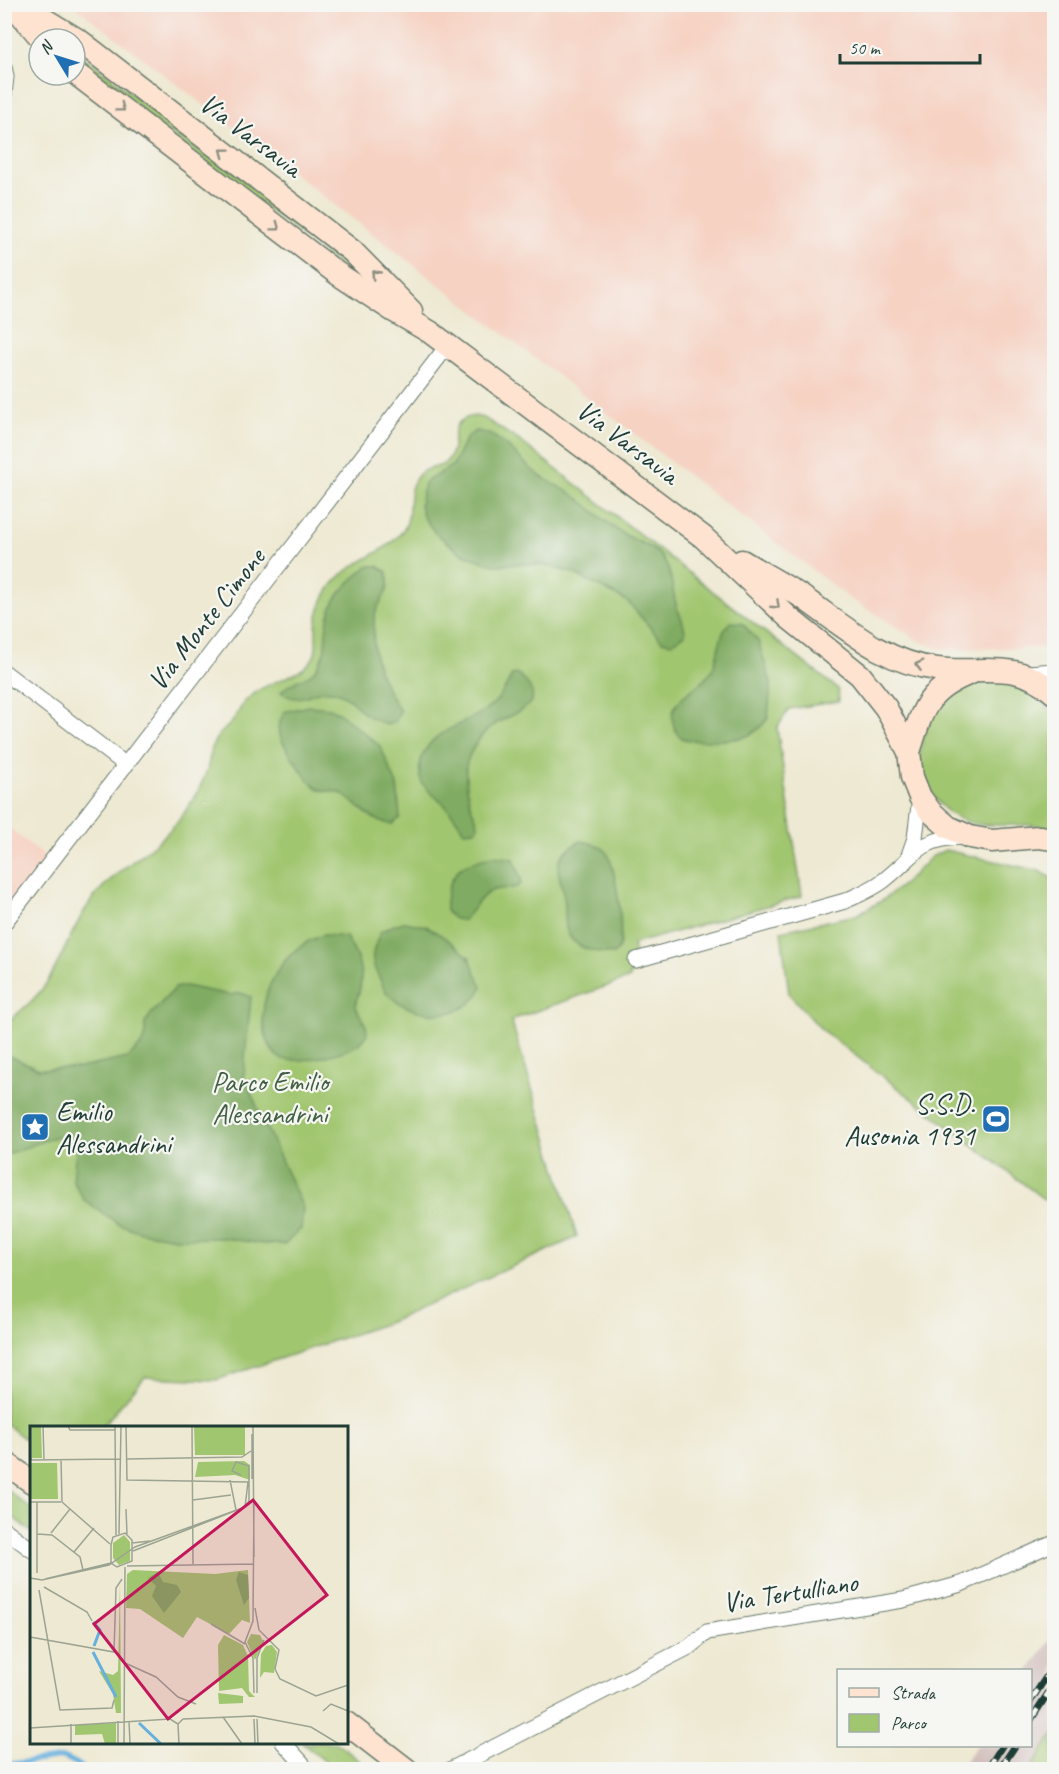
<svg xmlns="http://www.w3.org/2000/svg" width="1059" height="1774" font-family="Caveat,sans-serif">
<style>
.built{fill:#f6d2c3}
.industrial{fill:#d1bfbd}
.green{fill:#a1c670;stroke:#608252;stroke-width:1.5}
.forest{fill:#80ab62;stroke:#50744b;stroke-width:1.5}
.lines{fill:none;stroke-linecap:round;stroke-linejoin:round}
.stream{stroke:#65b0de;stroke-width:5}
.street-casing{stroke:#67796b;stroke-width:17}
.secondary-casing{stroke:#67796b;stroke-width:25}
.street{stroke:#fff;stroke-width:15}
.secondary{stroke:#fee3d1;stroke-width:22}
.tram{stroke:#1f3d34;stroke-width:1.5}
.rail-casing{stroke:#1f3d34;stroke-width:7}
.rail{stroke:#f6f6f2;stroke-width:4.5;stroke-dasharray:14;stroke-linecap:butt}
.oneway{stroke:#8e9082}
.labels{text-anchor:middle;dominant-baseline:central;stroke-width:4.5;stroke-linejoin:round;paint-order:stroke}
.street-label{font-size:28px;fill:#1f3d34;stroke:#f6f6f2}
.park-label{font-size:28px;fill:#405f43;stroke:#f6f6f2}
.poi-label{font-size:28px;fill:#1f3d34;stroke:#f6f6f2;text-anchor:end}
.inset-river{fill:none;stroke:#65b0de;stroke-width:3}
.inset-road{fill:none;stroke:#9ba493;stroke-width:1.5}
.view{fill:#c2185b;fill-opacity:0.15;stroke:#c2185b;stroke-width:3}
.inset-edge{fill:none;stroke:#1f3d34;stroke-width:3}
</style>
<rect width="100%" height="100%" fill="#f6f6f2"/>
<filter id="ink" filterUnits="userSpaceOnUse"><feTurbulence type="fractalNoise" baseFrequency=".0167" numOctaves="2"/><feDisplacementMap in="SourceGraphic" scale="12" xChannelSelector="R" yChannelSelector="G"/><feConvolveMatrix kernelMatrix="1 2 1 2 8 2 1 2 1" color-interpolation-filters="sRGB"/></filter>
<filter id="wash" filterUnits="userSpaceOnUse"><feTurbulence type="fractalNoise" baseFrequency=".008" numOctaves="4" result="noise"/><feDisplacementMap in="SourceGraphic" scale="24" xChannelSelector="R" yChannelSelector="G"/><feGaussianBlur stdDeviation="1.35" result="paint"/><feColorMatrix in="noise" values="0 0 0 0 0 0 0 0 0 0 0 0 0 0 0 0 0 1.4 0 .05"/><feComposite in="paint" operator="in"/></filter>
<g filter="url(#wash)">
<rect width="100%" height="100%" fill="#eee9d2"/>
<!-- built -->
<path class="built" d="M73,5H1054V646L1040,648L941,649L923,643L849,598Z
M4,824L47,858L4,912Z"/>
<!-- industrial -->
<path class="industrial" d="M1054,1635V1734L1030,1769L959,1770L976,1746H1030L1029,1670Z"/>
<!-- green -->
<path class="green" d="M75,50L353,263L368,286L75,61Z
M475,416L484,418L520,441L838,689L839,701L789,709L777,728L802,896L633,944L638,971L629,975L630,978L511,1020L577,1237L390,1322L216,1380L145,1377L102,1427L32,1428L31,1444L5,1423L4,1025C19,1012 35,1000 46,984C62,959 72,928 89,904C110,872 153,852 178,821C190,806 201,788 207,770C210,760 210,748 216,739C219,733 226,729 231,723C236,717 239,710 243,704C263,679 297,680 311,661C319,652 315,637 316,626C318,612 322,599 330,588C349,560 387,555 404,529C412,516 407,500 412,486C422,461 437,473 447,461C461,445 443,420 475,416Z
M997,681C1022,686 1040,694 1054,716V829C1046,828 1036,826 1027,825C1001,824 975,830 951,814C932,800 917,775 920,751C920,745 924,739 925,733C931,714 939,700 957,690C970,683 983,682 997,681Z
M945,850L1040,871L1054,880V1207L822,1030L789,994L781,931L856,915L883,900L906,882L931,857Z
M5,1488L31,1509V1532L5,1511Z
M1054,1734V1769H1030Z
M302,1743H337L370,1769H335Z"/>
<!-- forest -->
<path class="forest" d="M476,431C501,433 516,457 535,472C547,482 562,487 575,496C591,507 605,523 622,533C635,541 650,544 661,556C673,571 671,587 676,604C679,615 685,622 685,634L672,643L662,641L627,601L573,573L543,565L519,564L493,565L461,553L435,533L423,516L420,505L424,483L453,465L467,437Z
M368,566H378L387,572C392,595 380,596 375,615C374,619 374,625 374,629C371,662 383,684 400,711L396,721L387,725C380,722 372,719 365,714C357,708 349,696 339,693C315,683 302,709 281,692C291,680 311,679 318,666C328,648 324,643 327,625C331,596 346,585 368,566Z
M731,622L742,623L758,641L771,683L768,718C763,725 755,733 747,736C737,740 690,743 682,738C674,732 670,718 674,709C681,693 701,687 710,673C721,657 716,635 731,622Z
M518,674C551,703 521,709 497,723C482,732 469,750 466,767C465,778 468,799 472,809C474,815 478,819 478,826L475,830L464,831C458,821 450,811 442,802C436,797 426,790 422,783C419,776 419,768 421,760C430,729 465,726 488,708C500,700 506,687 512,675Z
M309,706L330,708L339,713L380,746L397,785L400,818L392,824C370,822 360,806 342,794C335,790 326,792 319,789C310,786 281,743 280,734C278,725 281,719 284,712Z
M581,841C589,843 598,844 604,849C616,861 624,930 619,947C618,951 617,951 613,954C598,952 580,951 570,937C563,928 566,916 565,905C563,875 544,861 581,841Z
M492,856L514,859L521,879V884C512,892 499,886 489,892C478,898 473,912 463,920L454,919L446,911C445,896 450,873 465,865C474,861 484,859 492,856Z
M404,922L426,926L444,937L469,957L482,987C467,1024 411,1019 387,993C384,989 381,982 379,977C375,970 372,962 373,954C374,947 378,939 380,932L394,925Z
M324,935L346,937C356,954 364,968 360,988C359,993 355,1001 356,1006C358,1016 370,1024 366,1036C361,1052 289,1068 277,1056C269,1049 266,1037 264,1028C258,989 286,946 324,935Z
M185,986L230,995L241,993L251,997L245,1057L244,1078L303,1208L301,1229L285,1244H264L224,1238H176L141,1232L119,1224L84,1200L73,1181L77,1139L57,1136L5,1155V1051L9,1056L39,1069L80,1068L128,1058L142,1044L145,1034V1023L151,1014L175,988Z"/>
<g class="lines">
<!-- stream -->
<path class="stream" d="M4,1765L63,1757L76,1763L84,1770"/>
</g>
</g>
<g filter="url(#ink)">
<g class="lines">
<!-- street casing -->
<g class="street-casing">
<path id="street" d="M4,67L6,77L4,94
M4,672L126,765
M1028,673L1054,671
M908,858L915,838L920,797
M4,923L448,345
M636,960L845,901C858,895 871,890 883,881C916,856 917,838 964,837
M4,1529L32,1550
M283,1742L302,1763L304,1770
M450,1770L689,1647L707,1632L903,1600L961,1584L1054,1543"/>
</g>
<!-- secondary casing -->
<g class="secondary-casing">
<path id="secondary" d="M19,4L81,42L352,251L411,311
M19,12L42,39
M75,73L338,274L394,311L430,332L703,537L789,618L860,675L886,708L909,752L912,777L920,797L930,811L948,827L970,837L992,841L1039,837L1054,839
M742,561C763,574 785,585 805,599C846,628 885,663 937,669C982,675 1016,658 1054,693
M909,752C923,708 926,690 973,672
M4,1462L32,1482
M346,1723L407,1770"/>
</g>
<!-- street -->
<use href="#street" class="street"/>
<!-- secondary -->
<use href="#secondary" class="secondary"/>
<!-- tram -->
<path class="tram" d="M4,55L10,83L4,108"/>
<!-- rail casing -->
<g class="rail-casing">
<path id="rail" d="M1030,1702L1054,1665
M1030,1721L1054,1684
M987,1770L1002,1746
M999,1770L1015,1746"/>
</g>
<!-- rail -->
<use href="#rail" class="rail"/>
</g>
<!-- one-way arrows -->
<defs><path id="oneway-chevron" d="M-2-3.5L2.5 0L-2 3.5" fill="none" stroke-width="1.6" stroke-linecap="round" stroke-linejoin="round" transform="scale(1.5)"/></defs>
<g class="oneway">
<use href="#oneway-chevron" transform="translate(121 108) rotate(37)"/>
<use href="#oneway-chevron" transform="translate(224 152) rotate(-143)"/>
<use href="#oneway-chevron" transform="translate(276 227) rotate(37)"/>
<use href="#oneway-chevron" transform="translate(375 274) rotate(-134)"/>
<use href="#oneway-chevron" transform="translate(776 605) rotate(43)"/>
<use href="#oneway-chevron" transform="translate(919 665) rotate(-166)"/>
</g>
</g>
<!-- icons -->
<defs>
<g id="stadium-square" transform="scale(1.5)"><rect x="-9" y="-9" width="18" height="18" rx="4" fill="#1f6fb2" stroke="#f6f6f2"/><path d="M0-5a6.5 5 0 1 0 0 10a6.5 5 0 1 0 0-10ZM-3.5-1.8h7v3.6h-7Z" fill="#fff"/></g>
<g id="sight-square" transform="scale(1.5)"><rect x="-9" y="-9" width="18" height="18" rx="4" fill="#1f6fb2" stroke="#f6f6f2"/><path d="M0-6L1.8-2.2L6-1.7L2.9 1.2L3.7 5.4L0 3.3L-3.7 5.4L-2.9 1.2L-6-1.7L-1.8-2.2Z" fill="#fff"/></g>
</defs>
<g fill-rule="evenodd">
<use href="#stadium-square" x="996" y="1119"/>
<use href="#sight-square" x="35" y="1127"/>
</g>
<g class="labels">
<!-- street labels -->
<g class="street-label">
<text transform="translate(251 135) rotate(37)">Via Varsavia</text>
<text transform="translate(628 442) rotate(37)">Via Varsavia</text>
<text transform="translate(206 619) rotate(-52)">Via Monte Cimone</text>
<text transform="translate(790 1592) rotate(-9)">Via Tertulliano</text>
</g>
<!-- park labels -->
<g class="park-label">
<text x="270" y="1081">Parco Emilio<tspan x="270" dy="32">Alessandrini</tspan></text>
</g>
<!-- poi labels -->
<g class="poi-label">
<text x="975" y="1103">S.S.D.<tspan x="975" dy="32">Ausonia 1931</tspan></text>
<text x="56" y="1111" text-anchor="start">Emilio<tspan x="56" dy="32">Alessandrini</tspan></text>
</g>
</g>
<!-- overview -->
<g transform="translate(30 1426)">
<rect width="318" height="318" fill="#eee9d2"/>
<path d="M2,0H11L12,32H2ZM164,1H215V29H165ZM214,35L220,39V54L205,49L165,51L168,36ZM0,37H27L28,73H0ZM94,109L100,116V135L89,139L83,132V117ZM103,144L185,148L218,144L220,197L212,194L199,208L167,191L153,212L110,183L96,182L97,148ZM90,157L91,287H86L83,268L69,245L83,249L88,245ZM221,208L230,209L233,215L225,234L217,216ZM194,209L213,219L218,230L219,265L225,271H219L212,262L189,265L188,219ZM242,219L247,226L244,247L234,246L230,252L231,228L236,220ZM188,267L213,270V277L189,278ZM86,297V318H75L72,308L45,309V299Z" fill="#a1c670"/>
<path d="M128,146L133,156L147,159L151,166L134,187L122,170L126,160L118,152ZM209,146L218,149L219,172L214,179L206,154Z" fill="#80ab62"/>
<path class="inset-river" d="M63,196L70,204L64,220M63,226L86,271M109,297L131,318"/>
<path class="inset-road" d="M1,0V34M13,0L14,33M38,0L40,4H85M85,0L86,109M96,0L97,54L218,56L215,81L103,125M162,0L163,138M223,0L224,131M222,8V53M31,33L32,76M97,33L212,31L221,25M0,34L90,33M200,54L206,84M163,74L201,69M224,74L223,195L215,216L223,232L224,267M0,76H31M32,76L80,118M96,83L97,108M21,107L40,83M95,107L102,114V135L87,141L81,137V119L83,111ZM7,108L22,109L50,131L53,144M89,108L91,0M102,117L120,115M44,126L64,102M97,140L223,138M7,147V76M0,152L12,154L79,139L105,121L215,81L219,75V40L206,36L202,45L211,49M15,153L81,137M14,161L57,186L62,195M9,164L30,284L82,282L84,274M225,182L229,204L249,224L245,243L250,253L286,270L318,259M181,198L215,218M0,211L84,226L86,162L92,153M95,237L126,251L148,271L166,278M227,267V232L234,214M293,285L301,278L318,285M193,291L212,318M224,293L225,318M227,293L228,318M88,295V318M99,295L100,318M41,298V318M148,298L153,293L224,290L281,301L309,318M148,298L149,318M0,302L140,293L148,298M94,318L95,141"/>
<path class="view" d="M223,74L297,169L138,293L64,198Z"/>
<rect width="318" height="318" class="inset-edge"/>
</g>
<!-- margin -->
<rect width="1059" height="1774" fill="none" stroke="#f6f6f2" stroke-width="24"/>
<!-- legend -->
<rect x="837" y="1669" width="195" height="78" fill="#f6f6f2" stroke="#a0aca6" stroke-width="1.5"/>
<rect x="849" y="1688" width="30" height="9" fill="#fee3d1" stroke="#a0aca6" stroke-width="1.5"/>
<text x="891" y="1699" font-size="18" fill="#1f3d34">Strada</text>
<rect x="849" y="1714" width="30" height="18" fill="#a1c670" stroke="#a0aca6" stroke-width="1.5"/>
<text x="891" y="1729" font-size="18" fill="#1f3d34">Parco</text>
<!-- north arrow -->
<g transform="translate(57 57) rotate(308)"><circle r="28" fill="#f6f6f2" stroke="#a0aca6" stroke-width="1.5"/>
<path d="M0-4.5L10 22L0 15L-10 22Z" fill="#1f6fb2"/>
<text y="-9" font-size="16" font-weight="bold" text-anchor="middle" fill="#1f3d34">N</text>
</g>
<!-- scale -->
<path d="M840 54v9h140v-9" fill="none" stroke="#1f3d34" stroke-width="3"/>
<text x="849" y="54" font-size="18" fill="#1f3d34" stroke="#f6f6f2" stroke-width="4.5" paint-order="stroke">50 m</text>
</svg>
